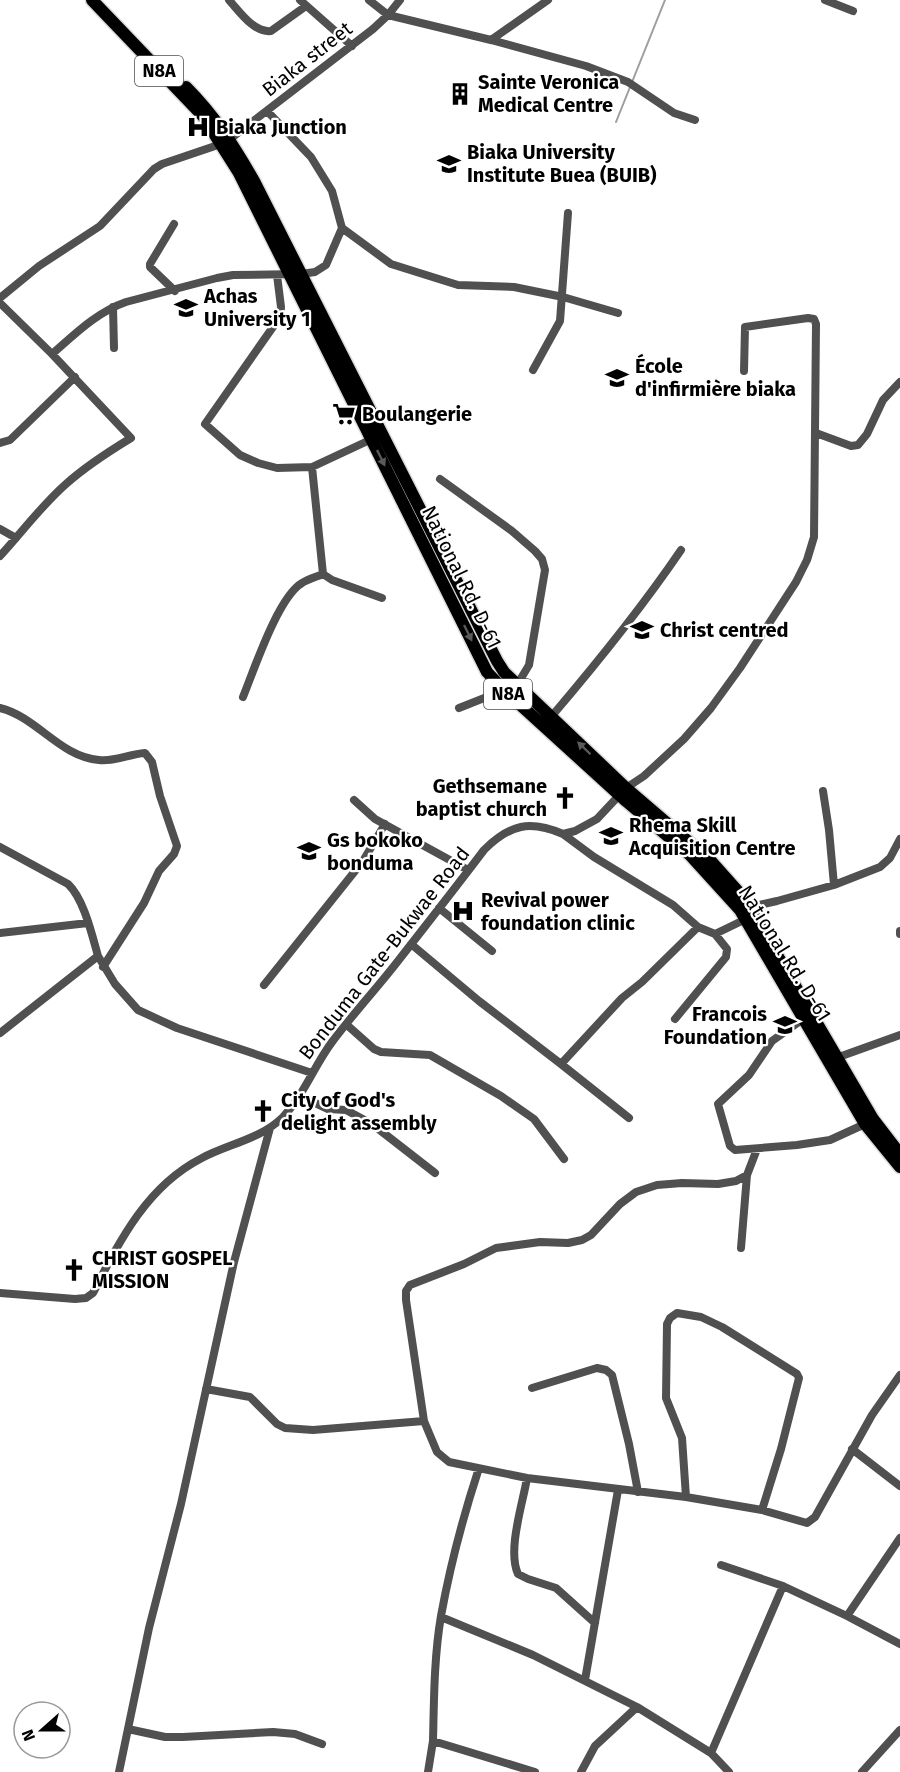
<svg xmlns="http://www.w3.org/2000/svg" width="900" height="1772" font-family="'Fira Sans',sans-serif">
<style>
.lines{fill:none;stroke-linecap:round;stroke-linejoin:round}
.stream{stroke:#9e9e9e;stroke-width:2}
.highway-casing{stroke:#dbdbdb;stroke-width:15}
.minor{stroke:#505050;stroke-width:8}
.highway{stroke:#000;stroke-width:12}
.oneway{fill:#595959}
.labels{text-anchor:middle;dominant-baseline:central;stroke-width:4.5;stroke-linejoin:round;paint-order:stroke}
.shield{fill:#fff;stroke:#4c4c4c;stroke-width:1.5}
.shield-label{font-size:18px;font-weight:bold;fill:#000}
.street-label{font-size:20px;fill:#000;stroke:#fff}
.poi-label{font-size:20px;font-weight:bold;fill:#000;stroke:#fff;text-anchor:start}
</style>
<rect width="100%" height="100%" fill="#fff"/>
<g class="lines">
<!-- stream -->
<path class="stream" d="M616,122L665,0"/>
<!-- highway casing -->
<g class="highway-casing">
<path id="highway" d="M92,0L203,116L239,173L487,672L504,690L626,801L690,855L740,910L865,1124L900,1167
M186,87C215,116 234,146 254,181L497,661L504,672L626,788L710,860L743,897L873,1119L900,1154"/>
</g>
<!-- minor -->
<path class="minor" d="M229,0C240,12 254,33 271,31L306,6
M300,0L352,46
M369,0L388,15L491,40L586,66L628,82L674,113L695,120
M825,0L853,11
M491,40L548,0
M174,224L150,264V267L175,291
M342,228L391,264L458,285L514,287L563,297L618,313
M277,275L281,307L280,317L205,424L240,455L258,463L277,468L312,467L372,439
M0,298L39,266L100,226L154,169L162,164L221,144L230,139L373,29L388,15L400,0
M0,303L52,354
M113,307L114,348
M533,370L560,321L568,213
M816,433L851,446L858,445L867,434L883,400L900,382
M0,443L10,440L75,377
M312,467L323,574L332,580L382,598
M440,479L512,531L535,551L542,559L545,570L529,665L517,685L459,708
M0,529L16,538
M0,556C22,532 42,505 66,484C86,466 108,452 131,438L52,354C75,334 97,312 126,302L217,278L233,275L301,274L315,272L326,265L342,228L332,191L311,157L267,111
M243,697C254,670 278,597 302,583C308,579 316,577 323,574
M0,708C37,717 60,757 99,760C115,762 129,754 145,753L152,762L160,796L177,846L174,854L159,871L144,903L103,967
M551,717C597,663 641,609 681,550
M823,791L829,830L834,885
M354,800L375,819L468,870
M563,834L594,857L673,905L698,927L715,934L746,919
M0,847L68,884C84,899 92,935 98,956
M750,907L777,901L834,885L880,867L890,858L900,839
M439,908L492,951
M900,931V934
M0,933L88,923
M411,944L479,1001L561,1064L622,998L642,982L698,927
M264,985L363,861L385,824
M675,1019L726,957L727,949L715,934
M803,1019L772,1041L749,1075L718,1104L730,1146L735,1150L797,1145L830,1140L865,1124
M347,1025L374,1049L381,1052L430,1055L501,1096L534,1119L564,1159
M0,1033L98,956L115,984L138,1010L177,1028L312,1073
M836,1058L900,1035
M561,1064L629,1118
M300,1096L328,1109L346,1110L372,1124L435,1173
M741,1248L747,1175
M0,1293L75,1299L86,1298L93,1293C120,1240 147,1186 202,1158C228,1144 261,1139 283,1117C304,1095 314,1066 332,1042C353,1014 377,988 398,961C427,924 456,887 484,850C510,824 530,820 563,834L575,831L597,819L626,788L644,776L684,739L711,708L740,668L796,582L807,560L814,537L816,324L814,319L808,318L745,327L744,371
M532,1388L597,1368L606,1370L612,1375L629,1444L638,1492
M206,1389L250,1397L277,1424L285,1428L313,1430L424,1421L437,1452L449,1462L527,1478L686,1497L762,1510L807,1523L815,1517L872,1415L900,1375
M424,1421L406,1300V1291L410,1285L464,1264L496,1248L540,1242L568,1243L582,1240L591,1235L620,1204L636,1192L657,1185L682,1183L718,1184L736,1181L747,1175L757,1149
M852,1449L900,1486
M527,1478C523,1503 507,1550 518,1574L528,1579L556,1588L595,1623
M686,1497L682,1438L666,1398L667,1324L670,1318L677,1313L701,1317L722,1327L797,1374L799,1378L781,1449L762,1510
M721,1565L783,1586L847,1616L900,1644
M847,1616L900,1538
M441,1617L533,1655L637,1707L711,1753L729,1772
M585,1680L618,1490
M128,1729L165,1737H183L273,1732L295,1734L322,1744
M433,1741C434,1700 434,1657 441,1616C450,1566 463,1517 479,1468
M711,1753L783,1586
M119,1772L149,1628L181,1504L234,1262L270,1128
M428,1772L433,1741L535,1772
M581,1772L595,1746L637,1707
M862,1772L900,1730"/>
<!-- highway -->
<use href="#highway" class="highway"/>
</g>
<!-- one-way arrows -->
<defs><path id="oneway-solid" d="M-6-.8H1V-3.2L6.5 0L1 3.2V.8H-6Z" transform="scale(1.5)"/></defs>
<g class="oneway">
<use href="#oneway-solid" transform="translate(381 458) rotate(64)"/>
<use href="#oneway-solid" transform="translate(468 633) rotate(64)"/>
<use href="#oneway-solid" transform="translate(584 748) rotate(-136)"/>
</g>
<!-- icons -->
<defs>
<g id="building-bare" transform="scale(1.8)"><path d="M-4-6H4V6H1V3H-1V6H-4ZM-2.5-4.3h1.7v1.8h-1.7ZM.8-4.3h1.7v1.8H.8ZM-2.5-1h1.7V.8h-1.7ZM.8-1h1.7V.8H.8Z" fill="#000" stroke="#fff" stroke-width="2.5" paint-order="stroke"/></g>
<g id="hospital-bare" transform="scale(1.8)"><path d="M-5-5h3v3.5h4V-5h3V5h-3V1.5h-4V5h-3Z" fill="#000" stroke="#fff" stroke-width="2.5" paint-order="stroke"/></g>
<g id="university-bare" transform="scale(1.8)"><path d="M0-5L7-2L0 1L-7-2ZM-4 1L0 2.5L4 1V4Q0 6-4 4Z" fill="#000" stroke="#fff" stroke-width="2.5" paint-order="stroke"/></g>
<g id="school-bare" transform="scale(1.8)"><path d="M0-5L7-2L0 1L-7-2ZM-4 1L0 2.5L4 1V4Q0 6-4 4Z" fill="#000" stroke="#fff" stroke-width="2.5" paint-order="stroke"/></g>
<g id="supermarket-bare" transform="scale(1.8)"><path d="M-6-5.5h2.5l.6 2H6L4.5 2H-2.5L-4.4-4H-6ZM-1.5 3.2a1.3 1.3 0 1 0 .1 0ZM3 3.2a1.3 1.3 0 1 0 .1 0Z" fill="#000" stroke="#fff" stroke-width="2.5" paint-order="stroke"/></g>
<g id="church-bare" transform="scale(1.8)"><path d="M-1.2-6h2.4v3.5h3.3v2.4h-3.3V6h-2.4V-.1h-3.3v-2.4h3.3Z" fill="#000" stroke="#fff" stroke-width="2.5" paint-order="stroke"/></g>
</defs>
<g fill-rule="evenodd">
<use href="#building-bare" x="460" y="94"/>
<use href="#hospital-bare" x="198" y="127"/>
<use href="#university-bare" x="449" y="164"/>
<use href="#school-bare" x="186" y="308"/>
<use href="#university-bare" x="617" y="378"/>
<use href="#supermarket-bare" x="344" y="414"/>
<use href="#school-bare" x="642" y="630"/>
<use href="#church-bare" x="565" y="798"/>
<use href="#university-bare" x="611" y="836"/>
<use href="#school-bare" x="309" y="851"/>
<use href="#hospital-bare" x="463" y="911"/>
<use href="#school-bare" x="785" y="1025"/>
<use href="#church-bare" x="263" y="1111"/>
<use href="#church-bare" x="74" y="1270"/>
</g>
<g class="labels">
<!-- shield labels -->
<g class="shield">
<rect x="135" y="56" width="48" height="30" rx="4.5"/>
<rect x="484" y="679" width="48" height="30" rx="4.5"/>
</g>
<g class="shield-label">
<text x="159" y="71">N8A</text>
<text x="508" y="694">N8A</text>
</g>
<!-- street labels -->
<g class="street-label">
<text transform="translate(307 59) rotate(-38)">Biaka street</text>
<text transform="translate(462 577) rotate(64)">National Rd. D-61</text>
<text transform="translate(384 953) rotate(-52)">Bonduma Gate-Bukwae Road</text>
<text transform="translate(785 953) rotate(58)">National Rd. D-61</text>
</g>
<!-- poi labels -->
<g class="poi-label">
<text x="478" y="82">Sainte Veronica<tspan x="478" dy="23">Medical Centre</tspan></text>
<text x="216" y="127">Biaka Junction</text>
<text x="467" y="152">Biaka University<tspan x="467" dy="23">Institute Buea (BUIB)</tspan></text>
<text x="204" y="296">Achas<tspan x="204" dy="23">University 1</tspan></text>
<text x="635" y="366">École<tspan x="635" dy="23">d'infirmière biaka</tspan></text>
<text x="362" y="414">Boulangerie</text>
<text x="660" y="630">Christ centred</text>
<text x="547" y="786" text-anchor="end">Gethsemane<tspan x="547" dy="23">baptist church</tspan></text>
<text x="629" y="825">Rhema Skill<tspan x="629" dy="23">Acquisition Centre</tspan></text>
<text x="327" y="840">Gs bokoko<tspan x="327" dy="23">bonduma</tspan></text>
<text x="481" y="900">Revival power<tspan x="481" dy="23">foundation clinic</tspan></text>
<text x="767" y="1014" text-anchor="end">Francois<tspan x="767" dy="23">Foundation</tspan></text>
<text x="281" y="1100">City of God's<tspan x="281" dy="23">delight assembly</tspan></text>
<text x="92" y="1258">CHRIST GOSPEL<tspan x="92" dy="23">MISSION</tspan></text>
</g>
</g>
<!-- north arrow -->
<g transform="translate(42 1730) rotate(249)"><circle r="28" fill="#ffffff" stroke="#999999" stroke-width="1.5"/>
<path d="M0-4.5L10 22L0 15L-10 22Z" fill="#000000"/>
<text y="-9" font-size="16" font-weight="bold" text-anchor="middle" fill="#000000">N</text>
</g>
</svg>
